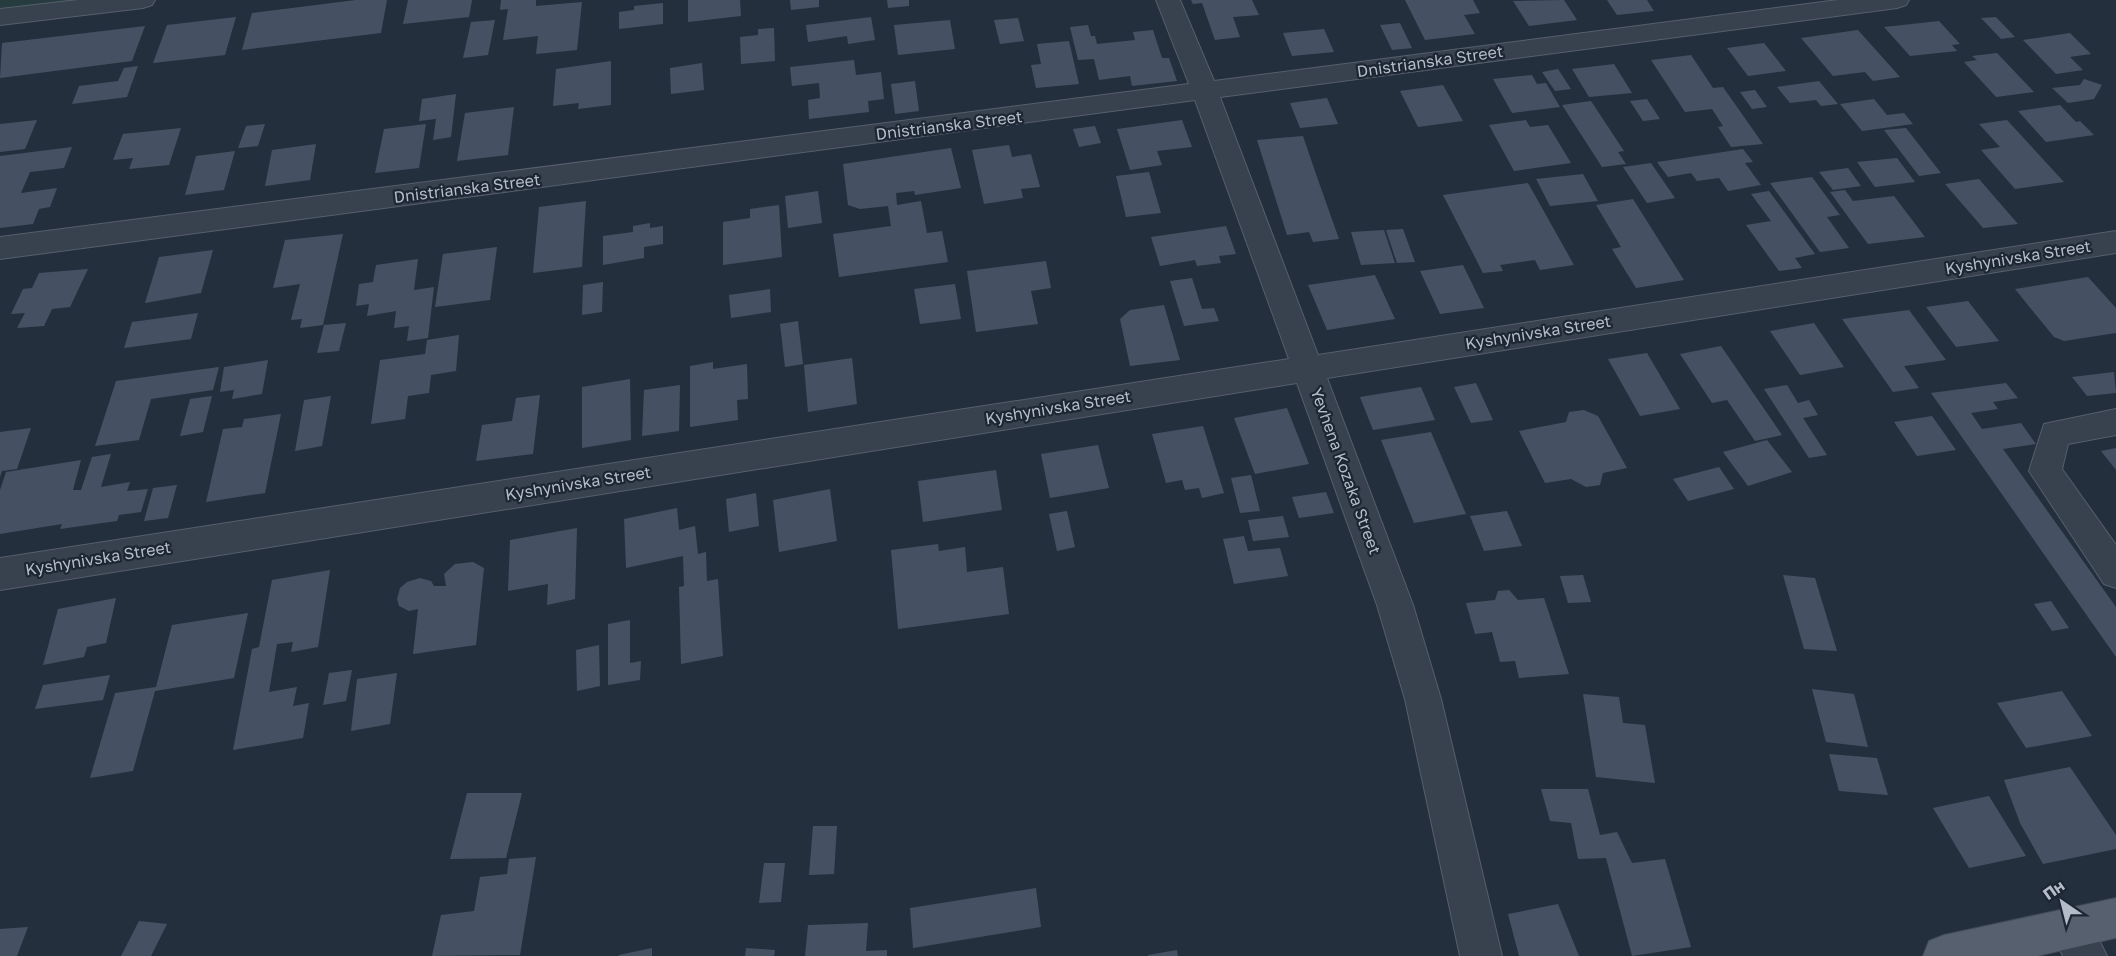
<svg xmlns="http://www.w3.org/2000/svg" width="2116" height="956" font-family="'Golos Text',sans-serif">
<style>
.green{fill:#263c3f}
.building{fill:#455162}
.lines{fill:none;stroke-linecap:round;stroke-linejoin:round}
.minor-casing{stroke:#565f6c;stroke-width:2}
.major-casing{stroke:#414a57;stroke-width:2}
.minor{fill:#38414e;fill-rule:evenodd}
.major{fill:#56606e;fill-rule:evenodd}
.labels{text-anchor:middle;dominant-baseline:central;stroke-width:4.5;stroke-linejoin:round;paint-order:stroke}
.street-label{font-size:16px;fill:#b4bcc9;stroke:#1d2633}
</style>
<rect width="100%" height="100%" fill="#242f3e"/>
<!-- green -->
<path class="green" d="M0,0H146L0,17Z"/>
<!-- building -->
<path class="building" d="M356,0H387L381,33L242,50L252,13Z
M408,0H472L469,17L403,24Z
M501,0H536V6L582,2L577,50L536,54L538,36L503,40L508,9L500,10Z
M688,0H740L741,16L688,22Z
M790,0H819V7L791,10Z
M887,0H909V6L888,8Z
M1191,0H1252L1259,15L1233,17L1240,37L1215,40L1202,3L1193,4Z
M1405,0H1473L1480,13L1464,15L1475,34L1425,40Z
M1564,0L1577,20L1529,26L1513,1Z
M1607,0H1647L1654,11L1617,15Z
M663,3V24L619,29V12L634,10V6Z
M236,17L225,55L153,63L167,25Z
M871,17L875,40L848,44L847,36L808,42L806,25Z
M1996,17L2015,37L2001,39L1981,18Z
M1018,18L1024,41L1000,44L994,20Z
M495,20L488,55L463,58L471,22Z
M950,20L955,49L898,55L894,25Z
M1939,21L1960,44L1952,45L1957,51L1910,56L1884,27Z
M1400,23L1412,48L1392,50L1380,25Z
M1088,25L1091,36H1095L1097,44L1135,40L1133,32L1153,30L1162,58H1169L1177,81L1132,86L1130,76L1099,80L1094,59L1078,60L1070,27Z
M145,26L132,61L0,78L2,43Z
M774,28L775,61L741,64L740,37L758,35V29Z
M1324,29L1334,52L1292,56L1283,33Z
M1858,30L1900,77L1873,81L1865,72L1833,76L1801,38Z
M2070,33L2091,54L2070,57L2083,70L2056,74L2023,40Z
M1069,41L1079,84L1036,88L1031,65L1041,64L1037,44Z
M1764,43L1786,71L1748,76L1727,48Z
M1997,53L2034,92L1996,97L1964,62L1977,60L1972,56Z
M1691,55L1713,88L1723,87L1763,144L1731,147L1718,127L1723,126L1712,109L1685,112L1651,60Z
M854,60L856,75L881,72L884,99L868,101L869,112L809,119L808,100L820,98L819,83L792,86L790,67Z
M611,61V105L578,109L579,103L553,106L556,69Z
M702,63L704,90L671,94L670,68Z
M1614,64L1632,93L1589,97L1572,69Z
M138,66L127,97L72,104L79,86L118,81L124,68Z
M1558,69L1571,89L1555,91L1542,72Z
M1532,75L1537,84L1546,83L1560,107L1512,113L1493,79Z
M2084,79L2102,85L2094,99L2068,103L2052,88L2080,85Z
M915,81L919,111L895,114L891,84Z
M1819,81L1838,104L1821,106L1816,100L1790,103L1777,87Z
M1443,85L1463,121L1418,127L1400,91Z
M1755,90L1767,107L1752,109L1740,92Z
M456,94L451,137L433,140L436,119L419,121L422,99Z
M1327,98L1338,124L1300,128L1290,103Z
M1647,99L1660,119L1643,121L1630,101Z
M1874,99L1887,115L1904,113L1913,124L1862,131L1840,104Z
M1591,101L1624,151L1618,152L1626,164L1602,167L1562,105Z
M2060,105L2076,122L2080,121L2094,135L2046,142L2018,111Z
M514,107L508,155L457,161L465,113Z
M37,120L25,149L0,152V124Z
M1182,120L1192,147L1157,151L1162,165L1130,170L1117,129Z
M1526,120L1530,127L1548,125L1571,163L1514,171L1489,125Z
M2007,120L2064,182L2015,189L1981,150L2000,147L1979,124Z
M265,124L258,146L238,148L246,126Z
M426,124L419,168L375,173L384,129Z
M1095,126L1101,143L1079,147L1073,129Z
M181,128L169,165L129,169L133,158L113,160L123,134Z
M1906,128L1941,173L1919,176L1884,130Z
M1303,136L1317,177L1339,239L1313,242L1309,232L1287,235L1257,140Z
M316,144L310,180L265,186L272,150Z
M1009,145L1012,157L1031,154L1040,187L1021,189L1023,198L984,204L972,150Z
M72,147L64,168L30,172L21,193L57,188L50,207L39,209L33,224L0,228V156Z
M951,148L961,188L915,195L914,191L896,193L897,205L921,201L927,233L942,231L948,262L839,277L833,234L891,226L888,206L860,209L848,205L843,164Z
M1743,149L1753,162L1745,163L1761,185L1728,191L1719,178L1697,181L1691,173L1668,177L1657,162Z
M235,151L224,190L185,195L196,156Z
M1897,158L1915,182L1875,187L1857,162Z
M1651,163L1675,198L1647,203L1623,167Z
M1848,168L1861,186L1833,190L1819,172Z
M1149,172L1161,213L1126,217L1116,176Z
M1583,174L1598,201L1550,206L1536,179Z
M1812,177L1840,215L1827,217L1849,248L1820,252L1770,183Z
M1979,179L2018,224L1983,228L1945,184Z
M1528,183L1574,265L1540,270L1535,260L1500,265L1503,271L1483,273L1443,195Z
M1845,190L1853,201L1894,196L1925,237L1868,244L1830,192Z
M818,191L822,223L788,228L785,196Z
M1769,191L1815,254L1795,258L1802,268L1779,271L1746,225L1771,221L1751,194Z
M1633,199L1684,280L1636,288L1612,249L1621,247L1596,205Z
M586,201L582,267L533,273L539,207Z
M779,205L782,257L723,265V222L750,218V209Z
M650,223V228L663,226V244L644,247V258L603,265V236L633,232V226Z
M1226,226L1236,254L1219,256L1221,263L1197,266L1195,260L1160,266L1151,237Z
M1403,229L1415,262L1397,263L1386,230Z
M1384,230L1395,263L1361,265L1351,232Z
M343,234L323,325L300,328L302,319L291,320L300,284L273,288L285,240Z
M497,247L490,300L435,307L443,254Z
M213,250L201,293L145,303L159,257Z
M418,259L414,290L434,287L428,338L407,341L409,326L394,328L396,311L367,316L369,304L356,306L359,284L373,282L376,265Z
M1046,261L1051,288L1031,291L1038,324L976,332L967,271Z
M1463,265L1484,308L1440,314L1420,271Z
M88,269L70,307L52,309L44,326L17,328L25,313L11,314L23,289L32,288L39,273Z
M1375,275L1395,319L1327,330L1308,285Z
M2088,277L2116,308V333L2064,341L2054,337L2015,289Z
M1192,278L1202,309L1214,308L1219,321L1184,326L1170,281Z
M603,282L602,312L582,315L583,285Z
M955,284L961,319L920,324L914,289Z
M770,289L771,312L731,318L729,295Z
M1968,301L1999,341L1956,347L1926,307Z
M1164,305L1180,360L1130,366L1120,319L1130,310Z
M1909,310L1946,360L1904,366L1919,388L1893,392L1842,319Z
M198,313L191,339L124,348L132,322Z
M798,321L803,364L785,367L780,324Z
M346,323L339,351L317,353L324,325Z
M1814,323L1844,367L1800,375L1770,331Z
M459,335L456,371L431,375L429,393L408,396L405,419L371,424L380,360L425,354L427,340Z
M1721,346L1782,435L1755,441L1727,400L1712,403L1680,354Z
M1647,353L1680,409L1640,416L1608,359Z
M852,358L857,404L808,412L804,365Z
M268,360L262,394L232,399L234,390L220,392L224,367Z
M713,362V369L747,364L748,399L737,400L738,420L690,427V366Z
M219,367L213,390L151,399L139,440L95,446L116,381Z
M2114,372L2116,393L2087,396L2072,377Z
M630,379L631,440L582,448V387Z
M1476,383L1493,420L1471,423L1454,387Z
M2006,383L2018,398L1993,402L1998,409L1971,413L1982,429L2021,423L2036,444L2003,449L2116,607V657L1931,393Z
M680,385L679,431L642,436L644,390Z
M1787,385L1798,403L1809,400L1818,415L1803,418L1827,455L1809,458L1764,389Z
M1421,387L1435,420L1373,430L1360,397Z
M540,395L533,454L476,461L482,425L512,421L516,398Z
M212,396L203,432L180,436L190,399Z
M331,396L322,446L295,451L304,400Z
M1287,408L1309,464L1255,474L1234,418Z
M1584,410L1598,416L1627,468L1603,473L1600,485L1586,487L1571,479L1545,483L1519,431L1566,422L1569,412Z
M281,414L265,493L206,502L223,429L242,427L244,419Z
M1932,416L1956,450L1917,456L1894,422Z
M1203,426L1224,493L1202,498L1199,488L1185,490L1182,480L1166,483L1152,434Z
M31,428L17,469L2,471L0,477V432Z
M1431,432L1466,514L1414,523L1381,440Z
M1767,440L1792,472L1748,486L1723,452Z
M1098,445L1109,488L1050,498L1041,454Z
M2116,448V470L2101,451Z
M111,454L101,487L130,482L127,491L148,489L141,512L119,515L117,521L60,529L62,524L0,534V490L6,472L81,460L73,490H81L92,457Z
M1719,467L1734,489L1688,501L1673,479Z
M996,470L1002,510L923,522L918,481Z
M1251,475L1260,511L1240,513L1231,478Z
M177,485L168,518L144,521L153,488Z
M830,489L837,541L779,552L773,500Z
M1326,492L1334,513L1299,518L1292,497Z
M756,493L759,526L729,532L726,499Z
M677,508L679,530L695,526L698,554L706,552L707,581L718,579L723,656L681,664L679,587L684,586L683,556L626,568L624,519Z
M1067,511L1075,547L1057,551L1049,514Z
M1507,511L1522,546L1484,551L1470,516Z
M1283,516L1289,537L1253,541L1248,520Z
M577,528L575,599L547,605L548,584L508,591L510,540Z
M1244,536L1248,551L1280,548L1288,576L1234,584L1223,539Z
M938,544L939,551L965,547L967,572L1003,567L1009,614L898,629L891,550Z
M473,562L484,568L476,645L413,654L418,609L409,611L399,606L397,599L400,588L407,582L420,578L431,581L434,586H446L444,574L455,564Z
M330,570L318,647L291,652L293,642L277,644L269,692L297,687L293,706L309,703L303,738L233,750L252,649L259,647L272,580Z
M1583,575L1591,602L1568,603L1560,576Z
M1783,575L1815,578L1837,651L1804,649Z
M1509,590L1518,600L1544,598L1569,674L1519,678L1515,661L1500,662L1492,632L1475,634L1466,603L1495,600L1498,591Z
M116,598L106,643L87,647L84,657L43,665L58,609Z
M2051,601L2069,628L2052,631L2034,604Z
M248,613L234,678L155,691L133,771L90,778L115,693L156,687L172,625Z
M630,620V663L641,661L640,680L608,685V624Z
M599,645L600,686L577,691L576,650Z
M352,670L346,701L323,705L329,673Z
M397,673L390,724L351,731L357,679Z
M110,675L103,700L35,709L43,685Z
M1812,689L1854,694L1868,747L1826,742Z
M2062,691L2092,736L2026,748L1997,703Z
M1583,694L1619,697L1623,723L1645,725L1655,783L1596,777Z
M1829,754L1877,758L1888,795L1839,791Z
M2070,767L2116,835V849L2043,864L2020,823L2004,780Z
M1541,789H1588L1600,835L1617,832L1632,863L1665,859L1691,947L1632,956L1606,858L1578,859L1571,823L1550,821Z
M467,793H522L506,858L450,859Z
M1989,796L2026,856L1969,868L1933,808Z
M813,826H837L834,874L809,875Z
M536,857L520,955L432,956L441,915L474,911L480,877L507,874L509,859Z
M764,863H785L781,902L759,903Z
M1036,888L1041,927L913,948L910,908Z
M1558,904L1579,956H1519L1508,914Z
M139,921L167,924L151,956H121Z
M868,923L866,951L887,950V956H805L808,925Z
M28,927L17,956H0V929Z
M652,948V956H619V955Z
M746,948L775,950L774,956H745Z
M1177,950L1178,956H1148V955Z"/>
<g class="lines">
<!-- minor casing -->
<g class="minor-casing">
<path id="minor" d="M78,0H155L152,5L143,8L0,25V9Z
M1156,0H1180L1214,81L1838,0H1909L1906,5L1897,8L1220,97L1318,355L2116,231V253L1327,378L1413,605L1441,699L1502,956H1460L1405,699L1377,605L1297,383L0,590V558L1289,359L1195,100L0,259V237L1189,84Z
M2116,409V435L2068,444L2062,469L2116,545V588L2104,584L2029,471L2044,424Z
M2071,908L2086,914L2107,956H2063L2050,929L2056,914Z"/>
</g>
<!-- major casing -->
<g class="major-casing">
<path id="major" d="M2116,898V938L2037,956H1923L1929,941L1944,935Z"/>
</g>
<!-- minor -->
<use href="#minor" class="minor"/>
<!-- major -->
<use href="#major" class="major"/>
</g>
<g class="labels">
<!-- street labels -->
<g class="street-label">
<text transform="translate(1430 61) rotate(-8)">Dnistrianska Street</text>
<text transform="translate(949 125) rotate(-7)">Dnistrianska Street</text>
<text transform="translate(467 188) rotate(-7)">Dnistrianska Street</text>
<text transform="translate(2018 257) rotate(-9)">Kyshynivska Street</text>
<text transform="translate(1538 332) rotate(-9)">Kyshynivska Street</text>
<text transform="translate(1058 407) rotate(-9)">Kyshynivska Street</text>
<text transform="translate(1346 471) rotate(70)">Yevhena Kozaka Street</text>
<text transform="translate(578 483) rotate(-9)">Kyshynivska Street</text>
<text transform="translate(98 558) rotate(-9)">Kyshynivska Street</text>
</g>
</g>
<!-- north arrow -->
<g transform="translate(2062 902) rotate(325)" stroke="#1d2633" stroke-width="4.5" paint-order="stroke">
<path d="M0-4.5L10 22L0 15L-10 22Z" fill="#b4bcc9"/>
<text y="-9" font-size="16" font-weight="bold" text-anchor="middle" fill="#b4bcc9">Пн</text>
</g>
</svg>
